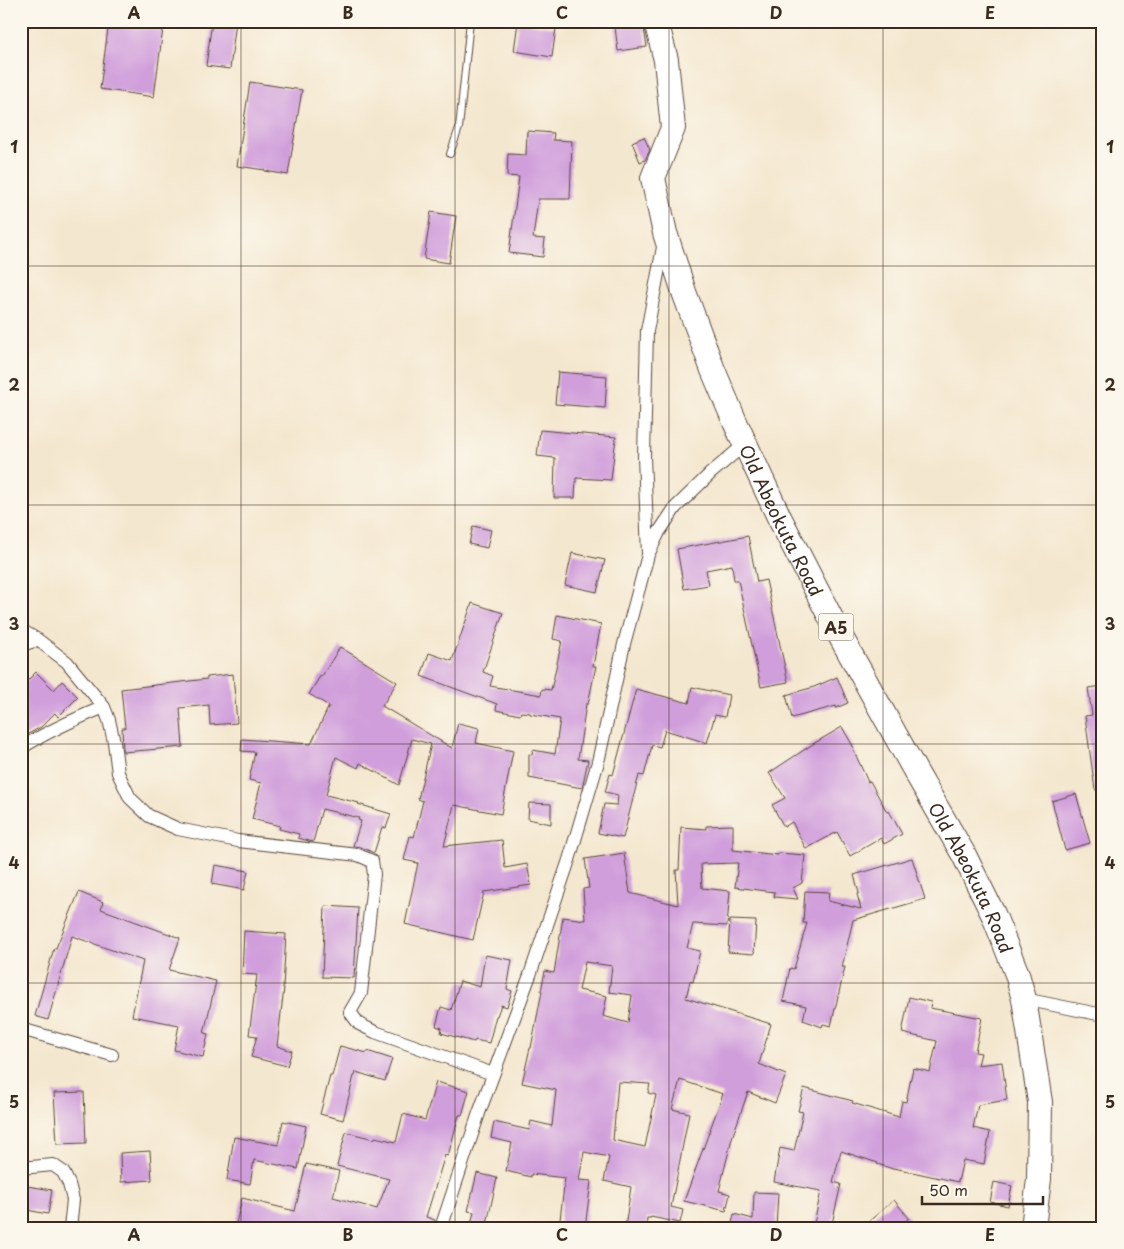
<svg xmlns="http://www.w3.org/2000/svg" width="1124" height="1249" font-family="'Playpen Sans',sans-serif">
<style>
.building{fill:#d09edb;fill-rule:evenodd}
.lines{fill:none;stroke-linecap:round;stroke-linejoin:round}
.lane-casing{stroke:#574639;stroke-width:8}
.street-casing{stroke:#574639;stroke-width:14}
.highway-casing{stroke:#574639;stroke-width:26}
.lane{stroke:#fff;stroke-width:6}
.street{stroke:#fff;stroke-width:12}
.highway{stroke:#fff;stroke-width:24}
.grid{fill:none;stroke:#3b2a1e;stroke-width:1;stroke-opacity:0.55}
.labels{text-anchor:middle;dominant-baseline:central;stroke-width:5;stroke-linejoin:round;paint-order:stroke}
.shield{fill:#fbf7ec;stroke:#75685c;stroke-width:1}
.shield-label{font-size:16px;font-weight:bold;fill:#3b2a1e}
.street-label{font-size:18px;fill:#3b2a1e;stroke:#fbf7ec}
.neatline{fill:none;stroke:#3b2a1e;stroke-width:2}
.grid-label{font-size:16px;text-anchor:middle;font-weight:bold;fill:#3b2a1e}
</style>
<rect width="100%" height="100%" fill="#fbf7ec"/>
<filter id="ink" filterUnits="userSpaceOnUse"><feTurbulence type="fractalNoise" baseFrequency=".02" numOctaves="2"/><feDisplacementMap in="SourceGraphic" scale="10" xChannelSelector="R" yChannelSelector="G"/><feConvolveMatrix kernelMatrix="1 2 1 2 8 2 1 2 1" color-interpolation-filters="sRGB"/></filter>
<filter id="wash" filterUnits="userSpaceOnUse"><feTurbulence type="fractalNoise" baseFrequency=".0096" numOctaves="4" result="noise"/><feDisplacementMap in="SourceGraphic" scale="20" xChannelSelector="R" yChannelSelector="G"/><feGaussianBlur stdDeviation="1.12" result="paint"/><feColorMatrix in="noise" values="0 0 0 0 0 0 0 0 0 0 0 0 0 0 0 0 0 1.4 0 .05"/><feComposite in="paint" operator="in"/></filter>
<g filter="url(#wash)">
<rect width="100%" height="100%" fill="#f4e7cf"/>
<g id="blocks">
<!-- building -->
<path class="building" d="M109,21H164L154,97L100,89Z
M212,21H236L230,69L206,66Z
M518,22L556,28L552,57L514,51Z
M643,23L647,47L618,51L615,27Z
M250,82L302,90L288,175L265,171V170L237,166Z
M527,131L554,133L553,140L572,141L570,199H538L533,238L545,239L543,257L509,253L519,177L507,176L508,154L526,155Z
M644,137L650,150L645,160L640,162L632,142Z
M431,212L456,216L449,263L424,259Z
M558,372L607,376L605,408L555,404Z
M540,430L616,437L611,480L576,478L575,498H554L555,458L537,456Z
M473,526L491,530L487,548L469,544Z
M748,536L757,582L766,580L788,682L761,687L738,580H734L732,565L706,570L709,585L684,589L677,549Z
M572,553L605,560L597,592L565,585Z
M472,603L503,613L483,672L493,676L490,686L541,695L542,689L551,690L562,641L553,639L557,615L601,624L593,666H596L588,704H586L578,759L588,760L582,788L529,778V754L532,755L533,750L555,754L560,719L530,714V713L521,712L520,715L496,710L497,704L421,676L429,653L452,661Z
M340,647L397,682L382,706L452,748L458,723L479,728L476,743L513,751L501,814L454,805L444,846L502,840L505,868L527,864L531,885L484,892L473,940L405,924L418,863L404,860L410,836L414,837L423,801L418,799L431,744L412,739L399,785L360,763L358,768L336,757L326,795L359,803L358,804L391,814L386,828L382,827L374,853L361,847L353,846L361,821L358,820L359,818L322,809L313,842L298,838L299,834L279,829L280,826L252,819L261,783L249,780L255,752L241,751L242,739L311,744L329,706L309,694L321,675L322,676Z
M36,672L54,690L62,681L78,697L58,717L55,713L41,727L21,738V687Z
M233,674L237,723L210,725L209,705L180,708L183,747L123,752L122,728H125L121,689L207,679V677Z
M837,677L848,703L836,708V706L792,718L786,695L814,687Z
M1103,686V789L1095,790L1085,716L1092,715L1088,688Z
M692,687L729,695L725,717L715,715L707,743L665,730L660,747L652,745L644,776L639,775L623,838L598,833L604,804L617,805L618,795L605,792L610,774L613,775L636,689L689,703Z
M842,727L854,748L853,749L868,782L870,781L887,812L889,811L902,834L884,844L881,838L850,856L837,832L806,849L792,822L784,827L772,805L785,798L769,773L813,744Z
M1076,794L1090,843L1065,850L1052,801Z
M529,803L551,804V824L528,819Z
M733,825V850L778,855V853L805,855L802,883L793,888L798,899L774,897L775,892L735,887L738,863L701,864L702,888L730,891L727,926L693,924L687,948L700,951L693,982L690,981L686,998L771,1024L759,1064L786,1075L775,1103L748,1092L732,1138L719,1191L730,1194L726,1211L684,1201L723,1094L680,1080L672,1109L689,1113L671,1207L683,1210L680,1223L651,1217V1218H647L646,1228H625L631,1187L604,1181L609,1157L584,1152L579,1180L591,1181L585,1228H559L565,1178L531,1174V1177L506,1171L512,1143L491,1138L494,1122L529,1130L531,1121L552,1126L556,1090L522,1083L530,1048H531L542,991H541L545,971L554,973L563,917L585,920L583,889L589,888L585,859L624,853L630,893L678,905L676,870H679L681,827L706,829V826ZM585,962L612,966L609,992L632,995L628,1023L603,1016L607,996L579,990ZM618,1082L650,1084L648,1093L656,1095L645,1147L613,1140Z
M912,858L925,899L853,920L842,967H845L831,1026L823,1024L822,1027L803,1020L806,1006L783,1001L790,968L794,969L807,923H803L805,891L829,892L828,901L861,909L857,894L859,893L854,875Z
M215,865L248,871L244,890L212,884Z
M79,892L103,902L101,909L180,938L169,970L216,981L204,1033L208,1034L203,1057L174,1050L179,1025L132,1016L143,961L72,936L48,1020L35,1016L54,948H56Z
M325,906L358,908L354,978L322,977Z
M730,920L756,921L754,954L728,952Z
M244,931L286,934L283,988H284L277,1046L292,1051L287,1066L251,1057L257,1036L249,1035L257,975L242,974Z
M485,955L512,960L507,989L512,991L507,1007L501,1005L497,1016H496L489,1043L475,1040L474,1042L441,1033L442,1028L436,1026L441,1007L451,1010L460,981L480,987Z
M909,997L931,1002L930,1008L982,1018L975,1052L981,1053L978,1065L1002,1062L1007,1100L978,1105L973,1128L990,1132L984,1164L963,1160L958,1182L894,1168L893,1169L877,1164L878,1163L841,1151L833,1182L841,1184L831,1228H813L821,1191L774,1182L780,1148L794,1151L803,1112L798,1111L804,1088L853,1101L852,1103L899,1117L902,1101L906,1102L913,1068L930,1072L937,1041L902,1033Z
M340,1046L367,1053V1051L392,1059L385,1081L356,1072L355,1076H354L343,1120L320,1114L330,1076H332Z
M436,1082L469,1091L462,1115H459L448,1156L445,1155L426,1217L435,1220L433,1228H235L242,1198L295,1211L306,1164L339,1171L333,1197L377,1209L389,1179L337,1166L346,1132L374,1139L375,1137L396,1142L403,1114L425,1120Z
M84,1092L86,1143L57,1144L54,1093Z
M283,1121L306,1126L298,1169L254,1160L250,1184L227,1180L234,1137L278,1145Z
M150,1151L152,1180L121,1182L120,1153Z
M477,1173L497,1178L486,1228H470L474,1212L468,1211Z
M994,1182L1012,1186L1008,1206L990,1202Z
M21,1185L52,1190L48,1214L21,1209Z
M754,1192L778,1193L776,1228H731L734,1214L753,1219Z
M894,1200L909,1218L897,1228H861Z"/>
</g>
</g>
<g filter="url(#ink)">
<use href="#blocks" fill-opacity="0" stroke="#574639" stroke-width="1"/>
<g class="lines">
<!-- lane casing -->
<g class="lane-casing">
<path id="lane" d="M450,154L459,128L470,21"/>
</g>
<!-- street casing -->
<g class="street-casing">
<path id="street" d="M648,553L644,457L647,331L664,242
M21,630L38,640L67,662L104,707L109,720L114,742L118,773L130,798L149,816L178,829L238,841L358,855L372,861L374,874L361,993L350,1012L359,1024L375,1032L493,1074
M21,645L38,640
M21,748C48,731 75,719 104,707
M1024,999L1103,1015
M21,1029L112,1055
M21,1168L53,1165L63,1172L69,1184L73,1200L70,1228
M441,1228L479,1113L530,975L569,860L598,762L624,644L648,555L659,532L675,508L711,473L745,444"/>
</g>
<!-- highway casing -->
<g class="highway-casing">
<g id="highway">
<path id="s1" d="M656,21L666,60L673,128L653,178L665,233L684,292L713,370L735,422L779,517L837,630L917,774L964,855L994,916L1017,974L1024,999L1040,1102L1039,1179L1033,1228"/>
</g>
</g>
<!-- lane -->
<use href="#lane" class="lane"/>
<!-- street -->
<use href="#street" class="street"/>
<!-- highway -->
<use href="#highway" class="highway"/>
</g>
</g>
<!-- grid -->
<path class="grid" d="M241,21V1228M455,21V1228M669,21V1228M883,21V1228M21,266H1103M21,505H1103M21,744H1103M21,983H1103"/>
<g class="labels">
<!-- shield labels -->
<rect class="shield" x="818.5" y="613.5" width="35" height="27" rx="4"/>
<g class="shield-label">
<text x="836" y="627">A5</text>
</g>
<!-- street labels -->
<g class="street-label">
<text stroke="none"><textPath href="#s1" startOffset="529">Old Abeokuta Road</textPath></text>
<text stroke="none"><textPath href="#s1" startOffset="934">Old Abeokuta Road</textPath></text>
</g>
</g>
<!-- margin -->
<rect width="1124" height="1249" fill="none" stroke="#fbf7ec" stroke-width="55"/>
<!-- scale -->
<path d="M922 1196v8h121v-8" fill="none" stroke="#3b2a1e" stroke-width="2.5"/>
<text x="929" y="1196" font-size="15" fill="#3b2a1e" stroke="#fbf7ec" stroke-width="4" paint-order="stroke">50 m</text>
<rect x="28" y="28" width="1068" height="1194" class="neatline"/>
<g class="grid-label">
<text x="134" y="19">A</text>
<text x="348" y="19">B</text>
<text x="562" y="19">C</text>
<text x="776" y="19">D</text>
<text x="990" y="19">E</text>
<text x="14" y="153">1</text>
<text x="1110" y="153">1</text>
<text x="14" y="391">2</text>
<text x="1110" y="391">2</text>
<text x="14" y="630">3</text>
<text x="1110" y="630">3</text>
<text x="14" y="869">4</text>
<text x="1110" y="869">4</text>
<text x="14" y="1108">5</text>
<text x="1110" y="1108">5</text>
<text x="134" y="1241">A</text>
<text x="348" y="1241">B</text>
<text x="562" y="1241">C</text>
<text x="776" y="1241">D</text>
<text x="990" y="1241">E</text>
</g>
</svg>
